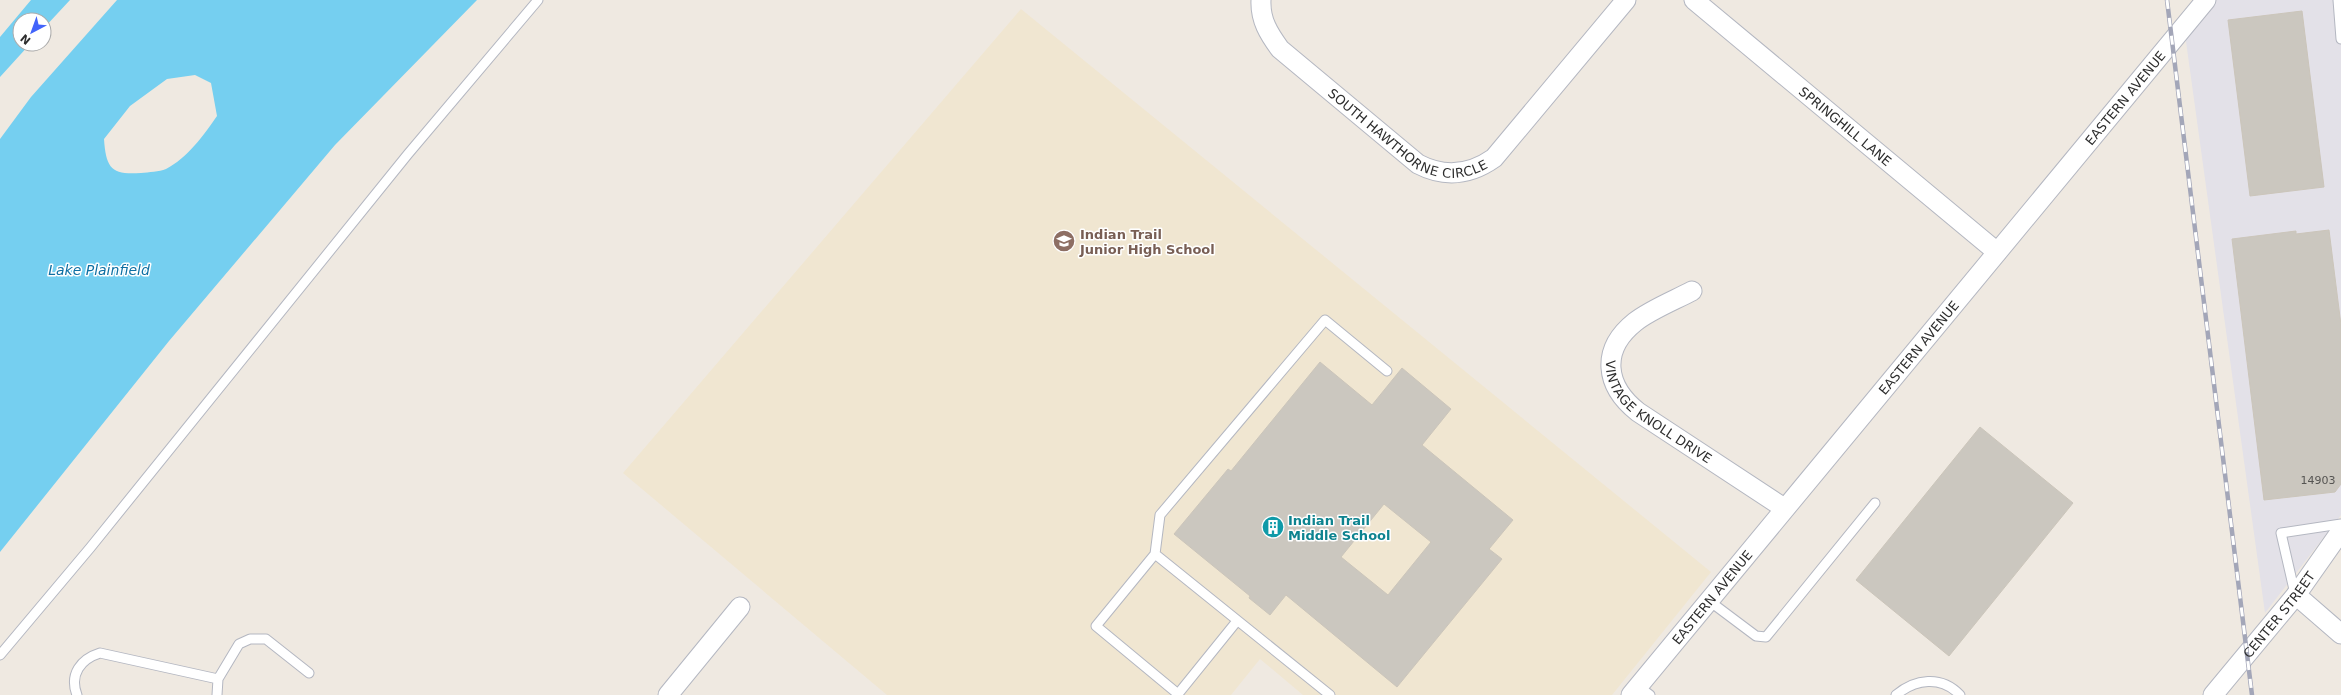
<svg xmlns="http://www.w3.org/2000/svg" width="2341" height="695" font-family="'DejaVu Sans',sans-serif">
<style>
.industrial{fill:#e3e1e8}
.education{fill:#f0e6d1}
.water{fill:#75cff0;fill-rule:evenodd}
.building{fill:#cbc7bf;stroke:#cbc5ba;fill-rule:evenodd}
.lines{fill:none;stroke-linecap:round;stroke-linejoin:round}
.lane-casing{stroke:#b4b7c1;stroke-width:11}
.street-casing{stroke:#b4b7c1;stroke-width:21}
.lane{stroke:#fff;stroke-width:9}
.street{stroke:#fff;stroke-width:19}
.rail-casing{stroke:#a3a6b8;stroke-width:4.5}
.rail{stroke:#fff;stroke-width:3;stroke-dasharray:9;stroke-linecap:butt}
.labels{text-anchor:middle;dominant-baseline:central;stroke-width:3;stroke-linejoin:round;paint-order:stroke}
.number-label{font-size:11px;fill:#555452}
.street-label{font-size:13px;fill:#2e2e2e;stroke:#fff}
.education-label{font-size:13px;font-weight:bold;fill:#785e54;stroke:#fff;text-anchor:start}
.culture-label{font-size:13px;font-weight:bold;fill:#0d838f;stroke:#fff;text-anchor:start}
.water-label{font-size:14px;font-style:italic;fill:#0d6fa3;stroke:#fff}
</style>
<rect width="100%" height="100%" fill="#efe9e1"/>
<!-- industrial -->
<path class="industrial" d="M2205,0H2341V515L2265,613L2184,27Z"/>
<!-- education -->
<path class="education" d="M1021,9L1711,572L1612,695H1303L1260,659L1231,695H887L623,473Z"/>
<!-- water -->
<path class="water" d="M31,0H70L44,28V20H20V44H30L0,77V37Z
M117,0H477L335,145L169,341L0,552V139L31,97ZM195,75L211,83L217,116C204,135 187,158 166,169C159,172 149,172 141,173C112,175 106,169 104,139L130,106L167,79Z"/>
<!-- building -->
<path class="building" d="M2302,11L2324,187L2250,196L2228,20Z
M2329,230L2341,325V484L2335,492L2264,500L2232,239L2296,231V234Z
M1320,362L1372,405L1402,368L1451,409L1422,445L1513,520L1489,549L1502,559L1397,687L1286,595L1270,615L1249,598L1250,596L1174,534L1228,469L1231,471ZM1384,504L1431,542L1388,595L1341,557Z
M1980,427L2073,503L1949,656L1856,580Z"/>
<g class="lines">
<!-- lane casing -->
<g class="lane-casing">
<path id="lane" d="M2338,0L2341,39
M1155,554L1096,626L1178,694L1237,621
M2295,594L2281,533L2341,524
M1708,600L1756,636L1766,637L1875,503
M0,655L90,548L408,154L538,0
M1638,686L1650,695
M77,695C69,674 81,659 100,653L218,679
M217,695L218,679L239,644L250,639H266L309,673
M1330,695L1155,554L1160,515L1325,320L1387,371
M1896,695C1915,679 1941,675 1960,695"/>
</g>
<!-- street casing -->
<g class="street-casing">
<g id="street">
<path id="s1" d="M1261,0C1260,20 1269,34 1280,49L1418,164C1445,178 1470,175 1494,158L1626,0"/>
<path id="s2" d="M1694,0L1997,252"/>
<path id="s3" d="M1692,291C1675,300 1650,310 1635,322C1600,350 1605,386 1638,412L1784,508"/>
<path d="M2296,595L2341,634"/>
<path d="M668,695L740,607"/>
<path id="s4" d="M1631,695L2206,0"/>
<path id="s5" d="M2213,695L2296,595L2341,531"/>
</g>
</g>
<!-- lane -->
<use href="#lane" class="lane"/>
<!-- street -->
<use href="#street" class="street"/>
<!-- rail casing -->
<g class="rail-casing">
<path id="rail" d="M2167,0L2252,695"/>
</g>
<!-- rail -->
<use href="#rail" class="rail"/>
</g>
<!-- icons -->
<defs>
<g id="school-disc" transform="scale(1.15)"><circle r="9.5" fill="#8d6e63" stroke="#fff"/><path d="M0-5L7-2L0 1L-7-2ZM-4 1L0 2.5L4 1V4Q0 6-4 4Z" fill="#fff"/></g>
<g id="building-disc" transform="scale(1.15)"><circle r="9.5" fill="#0f9aa8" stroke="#fff"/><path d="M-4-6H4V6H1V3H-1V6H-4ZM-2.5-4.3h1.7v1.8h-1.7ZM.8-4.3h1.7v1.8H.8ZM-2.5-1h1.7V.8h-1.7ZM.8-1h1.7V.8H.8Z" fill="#fff"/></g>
</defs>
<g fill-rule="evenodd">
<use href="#school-disc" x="1064" y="241"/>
<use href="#building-disc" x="1273" y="527"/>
</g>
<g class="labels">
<!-- number labels -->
<g class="number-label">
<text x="2318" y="480">14903</text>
</g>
<!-- street labels -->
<g class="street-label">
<text stroke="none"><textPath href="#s4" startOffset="775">EASTERN AVENUE</textPath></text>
<text stroke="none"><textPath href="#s1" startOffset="212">SOUTH HAWTHORNE CIRCLE</textPath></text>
<text stroke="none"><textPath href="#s2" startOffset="197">SPRINGHILL LANE</textPath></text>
<text stroke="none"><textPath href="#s4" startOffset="451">EASTERN AVENUE</textPath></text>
<text stroke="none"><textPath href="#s3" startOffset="185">VINTAGE KNOLL DRIVE</textPath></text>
<text stroke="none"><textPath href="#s4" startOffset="127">EASTERN AVENUE</textPath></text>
<text stroke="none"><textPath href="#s5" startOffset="104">CENTER STREET</textPath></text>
</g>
<!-- education labels -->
<g class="education-label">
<text x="1080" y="234">Indian Trail<tspan x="1080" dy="15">Junior High School</tspan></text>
</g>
<!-- culture labels -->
<g class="culture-label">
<text x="1288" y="520">Indian Trail<tspan x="1288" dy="15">Middle School</tspan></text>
</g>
<!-- water labels -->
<g class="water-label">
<text x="99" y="270">Lake Plainfield</text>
</g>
</g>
<!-- north arrow -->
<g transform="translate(32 32) rotate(221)"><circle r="19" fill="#ffffff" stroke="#ababab"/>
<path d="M0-3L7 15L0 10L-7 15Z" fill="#4264fb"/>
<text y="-6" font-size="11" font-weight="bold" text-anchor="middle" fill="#2e2e2e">N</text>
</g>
</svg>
